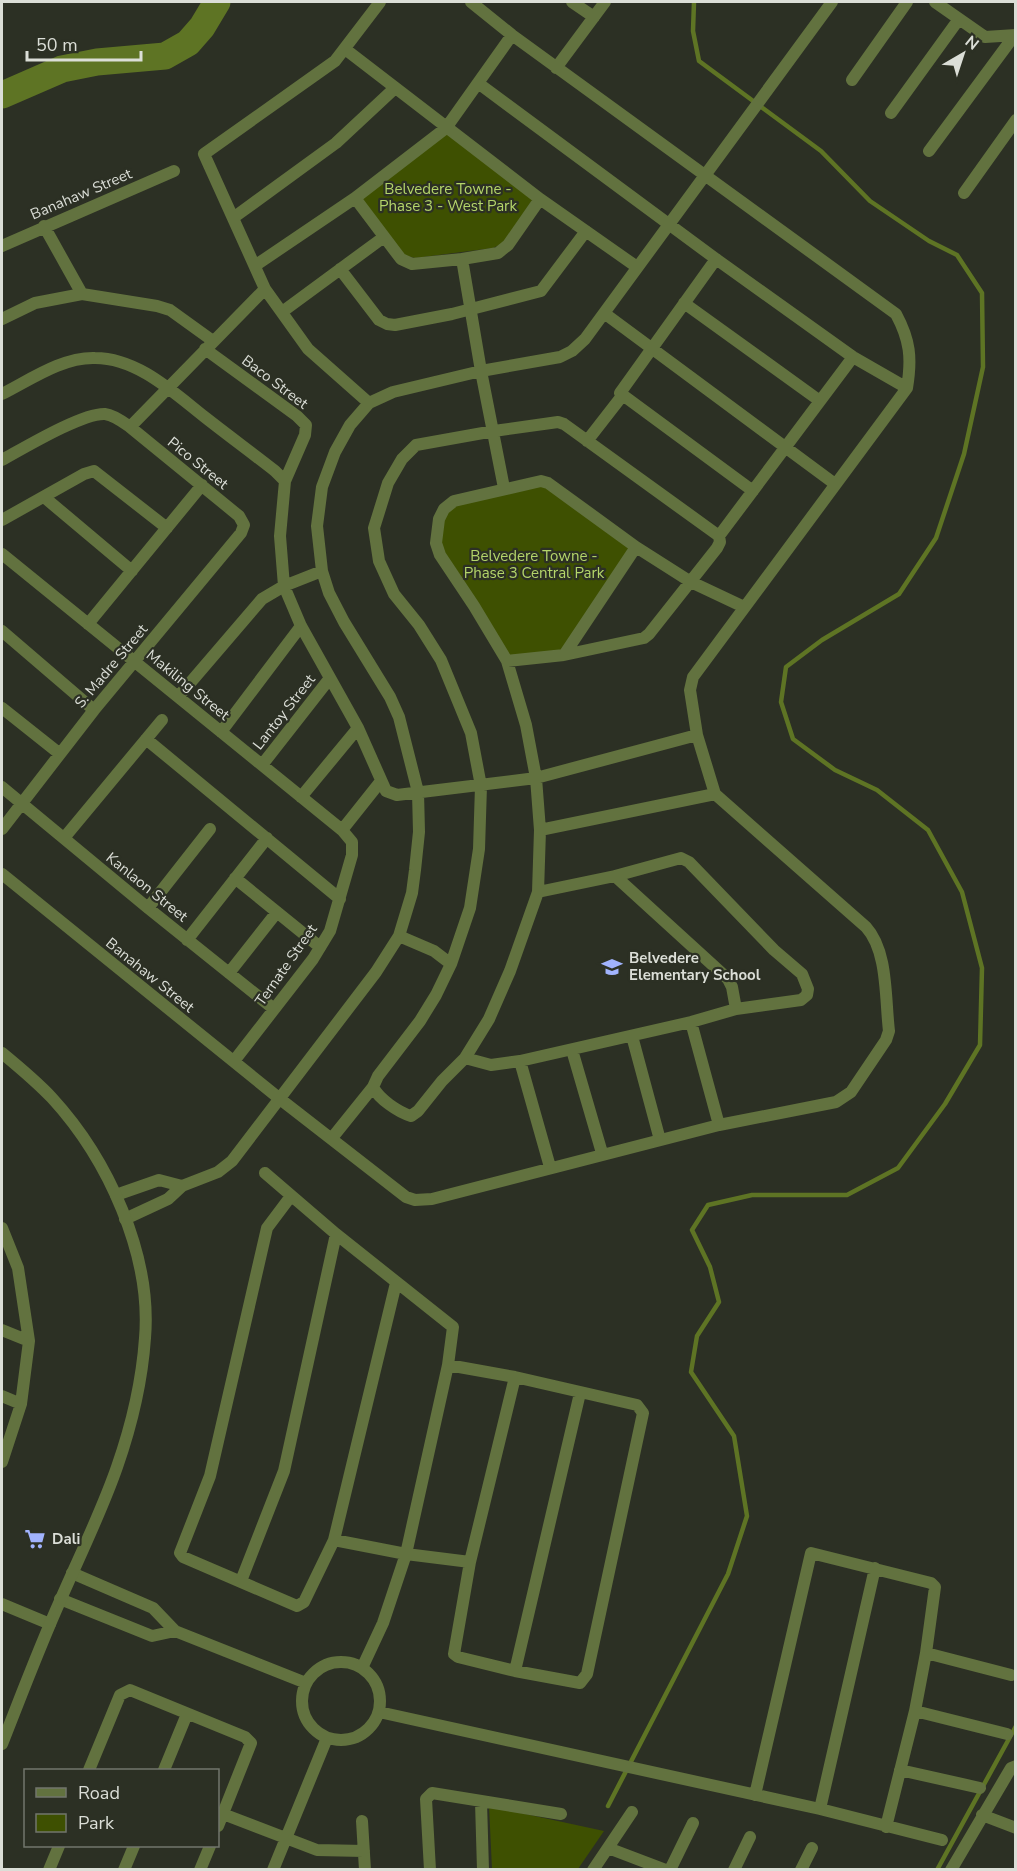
<svg xmlns="http://www.w3.org/2000/svg" width="1017" height="1871" font-family="'Nunito Sans',sans-serif">
<style>
.green{fill:#3e5001}
.lines{fill:none;stroke-linecap:round;stroke-linejoin:round}
.stream{stroke:#5e7424;stroke-width:4.5}
.river{stroke:#5e7424;stroke-width:27}
.minor{stroke:#62723f;stroke-width:12}
.tertiary{stroke:#62723f;stroke-width:12}
.labels{text-anchor:middle;dominant-baseline:central;stroke-width:4.5;stroke-linejoin:round;paint-order:stroke}
.park-label{font-size:15px;fill:#b4d56a;stroke:#2c3024}
.street-label{font-size:15px;fill:#dbded7;stroke:#2c3024}
.poi-label{font-size:15px;font-weight:bold;fill:#dbded7;stroke:#2c3024;text-anchor:start}
</style>
<rect width="100%" height="100%" fill="#2c3024"/>
<!-- green -->
<path class="green" d="M446,128L535,196L503,243L493,248L415,258L404,255L361,199Z
M541,481L633,545L564,655L507,661L440,555L444,509Z
M489,1806L604,1831L578,1869H492Z"/>
<g class="lines">
<!-- stream -->
<path class="stream" d="M608,1806L728,1574L747,1516L734,1436L691,1372L697,1336L719,1302L710,1267L692,1230L708,1205L752,1195H847L898,1168L945,1104L980,1045L982,968L962,892L928,830L877,790L835,770L793,739L781,702L786,667L822,640L899,594L936,538L964,454L983,367L982,293L957,255L929,241L870,201L821,151L699,61L693,31L694,2
M937,1870L1016,1726"/>
<!-- river -->
<path class="river" d="M2,95L62,69L97,62L165,56L188,43L202,27L217,2"/>
<!-- minor -->
<path class="minor" d="M572,2L594,17
M935,2L985,37L1016,35
M345,49L540,199L508,245L498,253L462,259L412,264L401,259L355,198L446,128L512,35
M556,68L605,2
M852,80L907,2
M478,83L716,259L853,357L907,388
M891,113L959,19
M929,151L1014,36
M964,193L1016,120
M540,199L637,267
M233,218L336,143L395,88
M44,226L82,294
M2,246L174,171
M462,259L481,371L504,488
M716,259L620,393L753,491
M256,265L355,198
M340,269L379,320L387,324L395,325L452,314L541,291L586,231
M684,303L820,401
M282,312L384,237
M604,313L835,484
M2,319L35,303L82,294L157,306L170,310L213,341
M205,349L297,416L306,425L305,435L285,481L280,536L284,586L301,626L358,728L386,791L397,795L536,778L697,735
M2,394C30,380 62,357 95,358C138,358 174,393 206,418C229,436 252,453 275,471L285,481
M369,403L308,349L265,289L204,154L335,61L380,2
M130,427L265,289
M587,441L622,396
M2,460C24,448 82,413 105,414C114,415 123,422 130,427L239,516L244,525L241,533L94,710L2,829
M44,497L132,571
M2,520L84,474L94,471L167,528
M719,536L853,357
M636,547L564,655L507,661L474,606L440,555L436,543L439,519L444,509L454,501L541,481L548,483L636,547L691,582L744,607
M2,554L342,830L352,842V855L330,931L313,959L234,1061
M88,624L202,485
M2,631L94,710
M507,661L526,725L536,778L540,830L538,892L510,971L489,1019L465,1058L491,1065L520,1061L691,1022L736,1009L732,987L728,979L615,876L538,892
M178,697L262,599L284,586L322,571
M2,708L60,754
M221,732L301,626
M146,739L340,899
M262,765L330,678
M2,787L148,908L274,1009
M301,797L358,728
M342,830L381,781
M540,830L715,794
M64,838L162,720
M2,874L280,1099L406,1197L415,1200L432,1199L719,1125L836,1102L851,1092L886,1040L889,1031C885,998 888,951 866,927L715,794L697,735L690,690L693,677L907,388C912,358 910,340 896,314L512,35L471,2
M615,876L681,858L689,862L774,950L802,974L808,989L807,995L801,1000L736,1009
M235,878L320,947
M148,908L210,829
M187,940L267,838
M451,964L470,908L479,849L481,786L471,733L441,660L419,625L394,594L379,561L374,528L388,483L402,459L416,445L494,431L558,422L564,424L719,536L720,542L717,548L649,634L644,638L564,655
M229,973L277,912
M691,1022L719,1125
M632,1036L660,1140
M572,1050L602,1153
M520,1061L550,1167
M373,1087C379,1099 398,1112 411,1116L418,1111L442,1081L465,1058
M332,1138L373,1087L378,1076L420,1021L436,995L451,964L434,951L399,936
M265,1173L336,1234L453,1327L448,1365L406,1554L383,1623L362,1668
M116,1195L159,1180L182,1186
M291,1196L267,1228L210,1476L180,1553L183,1557L297,1606L304,1602L334,1540L396,1283
M125,1219L168,1199L182,1186L218,1172L232,1161L376,972L399,936L412,893L415,870L419,832L418,792L399,717L390,697L344,622L329,593L322,571L317,526L322,487L335,452L350,425L369,403L393,392L481,371L560,357L572,351L585,339L832,2
M2,1228L18,1268L29,1341L21,1404L2,1462
M2,1330L29,1341
M448,1365L515,1377L637,1405L643,1413L587,1674L580,1683L515,1671L458,1657L454,1654L470,1562L515,1377
M2,1396L21,1404
M334,1540L406,1554L470,1562
M72,1573L153,1608L175,1631L306,1683
M241,1581L284,1471L336,1234
M60,1599L152,1636L175,1631
M2,1604L50,1624
M926,1653L1011,1675
M302 1701a39 39 0 1 1 78 0a39 39 0 1 1-78 0Z
M515,1671L580,1393
M915,1711L1007,1734
M379,1712L820,1809L942,1840
M89,1770L120,1695L130,1690L245,1737L251,1743L218,1826
M164,1770L187,1714
M900,1770L980,1788
M755,1795L811,1553L931,1583L935,1587L926,1653L915,1711L886,1827
M481,1802L483,1870
M820,1809L875,1568
M223,1814L317,1850L364,1851
M982,1815L1016,1828
M362,1821L365,1870
M608,1848L666,1870
M49,1870L59,1846
M124,1870L134,1846
M200,1870L210,1846
M273,1870L327,1738
M430,1870L426,1799L432,1793L561,1814
M593,1870L632,1812
M670,1870L693,1823
M734,1870L750,1837
M801,1870L812,1848
M951,1870L1011,1768L1016,1766"/>
<!-- tertiary -->
<path class="tertiary" d="M2,1053C19,1067 37,1082 52,1098C108,1159 152,1255 145,1338C142,1381 131,1427 117,1467C101,1513 79,1557 60,1601C39,1648 21,1696 2,1744"/>
</g>
<!-- icons -->
<defs>
<g id="school-bare" transform="scale(1.62)"><path d="M0-5L7-2L0 1L-7-2ZM-4 1L0 2.5L4 1V4Q0 6-4 4Z" fill="#a1b3fd" stroke="#2c3024" stroke-width="2.5" paint-order="stroke"/></g>
<g id="supermarket-bare" transform="scale(1.62)"><path d="M-6-5.5h2.5l.6 2H6L4.5 2H-2.5L-4.4-4H-6ZM-1.5 3.2a1.3 1.3 0 1 0 .1 0ZM3 3.2a1.3 1.3 0 1 0 .1 0Z" fill="#a1b3fd" stroke="#2c3024" stroke-width="2.5" paint-order="stroke"/></g>
</defs>
<g fill-rule="evenodd">
<use href="#school-bare" x="612" y="967"/>
<use href="#supermarket-bare" x="35" y="1539"/>
</g>
<g class="labels">
<!-- park labels -->
<g class="park-label">
<text x="448" y="189">Belvedere Towne -<tspan x="448" dy="17">Phase 3 - West Park</tspan></text>
<text x="534" y="556">Belvedere Towne -<tspan x="534" dy="17">Phase 3 Central Park</tspan></text>
</g>
<!-- street labels -->
<g class="street-label">
<text transform="translate(81 194) rotate(-23)">Banahaw Street</text>
<text transform="translate(275 382) rotate(37)">Baco Street</text>
<text transform="translate(198 463) rotate(39)">Pico Street</text>
<text transform="translate(111 666) rotate(-50)">S. Madre Street</text>
<text transform="translate(188 685) rotate(39)">Makiling Street</text>
<text transform="translate(284 712) rotate(-52)">Lantoy Street</text>
<text transform="translate(147 887) rotate(39)">Kanlaon Street</text>
<text transform="translate(286 965) rotate(-55)">Ternate Street</text>
<text transform="translate(150 975) rotate(39)">Banahaw Street</text>
</g>
<!-- poi labels -->
<g class="poi-label">
<text x="629" y="958">Belvedere<tspan x="629" dy="17">Elementary School</tspan></text>
<text x="52" y="1539">Dali</text>
</g>
</g>
<!-- border -->
<rect width="1017" height="1871" fill="none" stroke="#dbded7" stroke-width="6"/>
<!-- legend -->
<rect x="24" y="1769" width="195" height="78" fill="#2c3024" stroke="#72766c" stroke-width="1.5"/>
<rect x="36" y="1788" width="30" height="9" fill="#62723f" stroke="#72766c" stroke-width="1.5"/>
<text x="78" y="1799" font-size="18" fill="#dbded7">Road</text>
<rect x="36" y="1814" width="30" height="18" fill="#3e5001" stroke="#72766c" stroke-width="1.5"/>
<text x="78" y="1829" font-size="18" fill="#dbded7">Park</text>
<!-- north arrow -->
<g transform="translate(963 54) rotate(39)" stroke="#2c3024" stroke-width="4.5" paint-order="stroke">
<path d="M0-4.5L10 22L0 15L-10 22Z" fill="#dbded7"/>
<text y="-9" font-size="16" font-weight="bold" text-anchor="middle" fill="#dbded7">N</text>
</g>
<!-- scale -->
<path d="M27 51v9h114v-9" fill="none" stroke="#dbded7" stroke-width="3"/>
<text x="36" y="51" font-size="18" fill="#dbded7" stroke="#2c3024" stroke-width="4.5" paint-order="stroke">50 m</text>
</svg>
